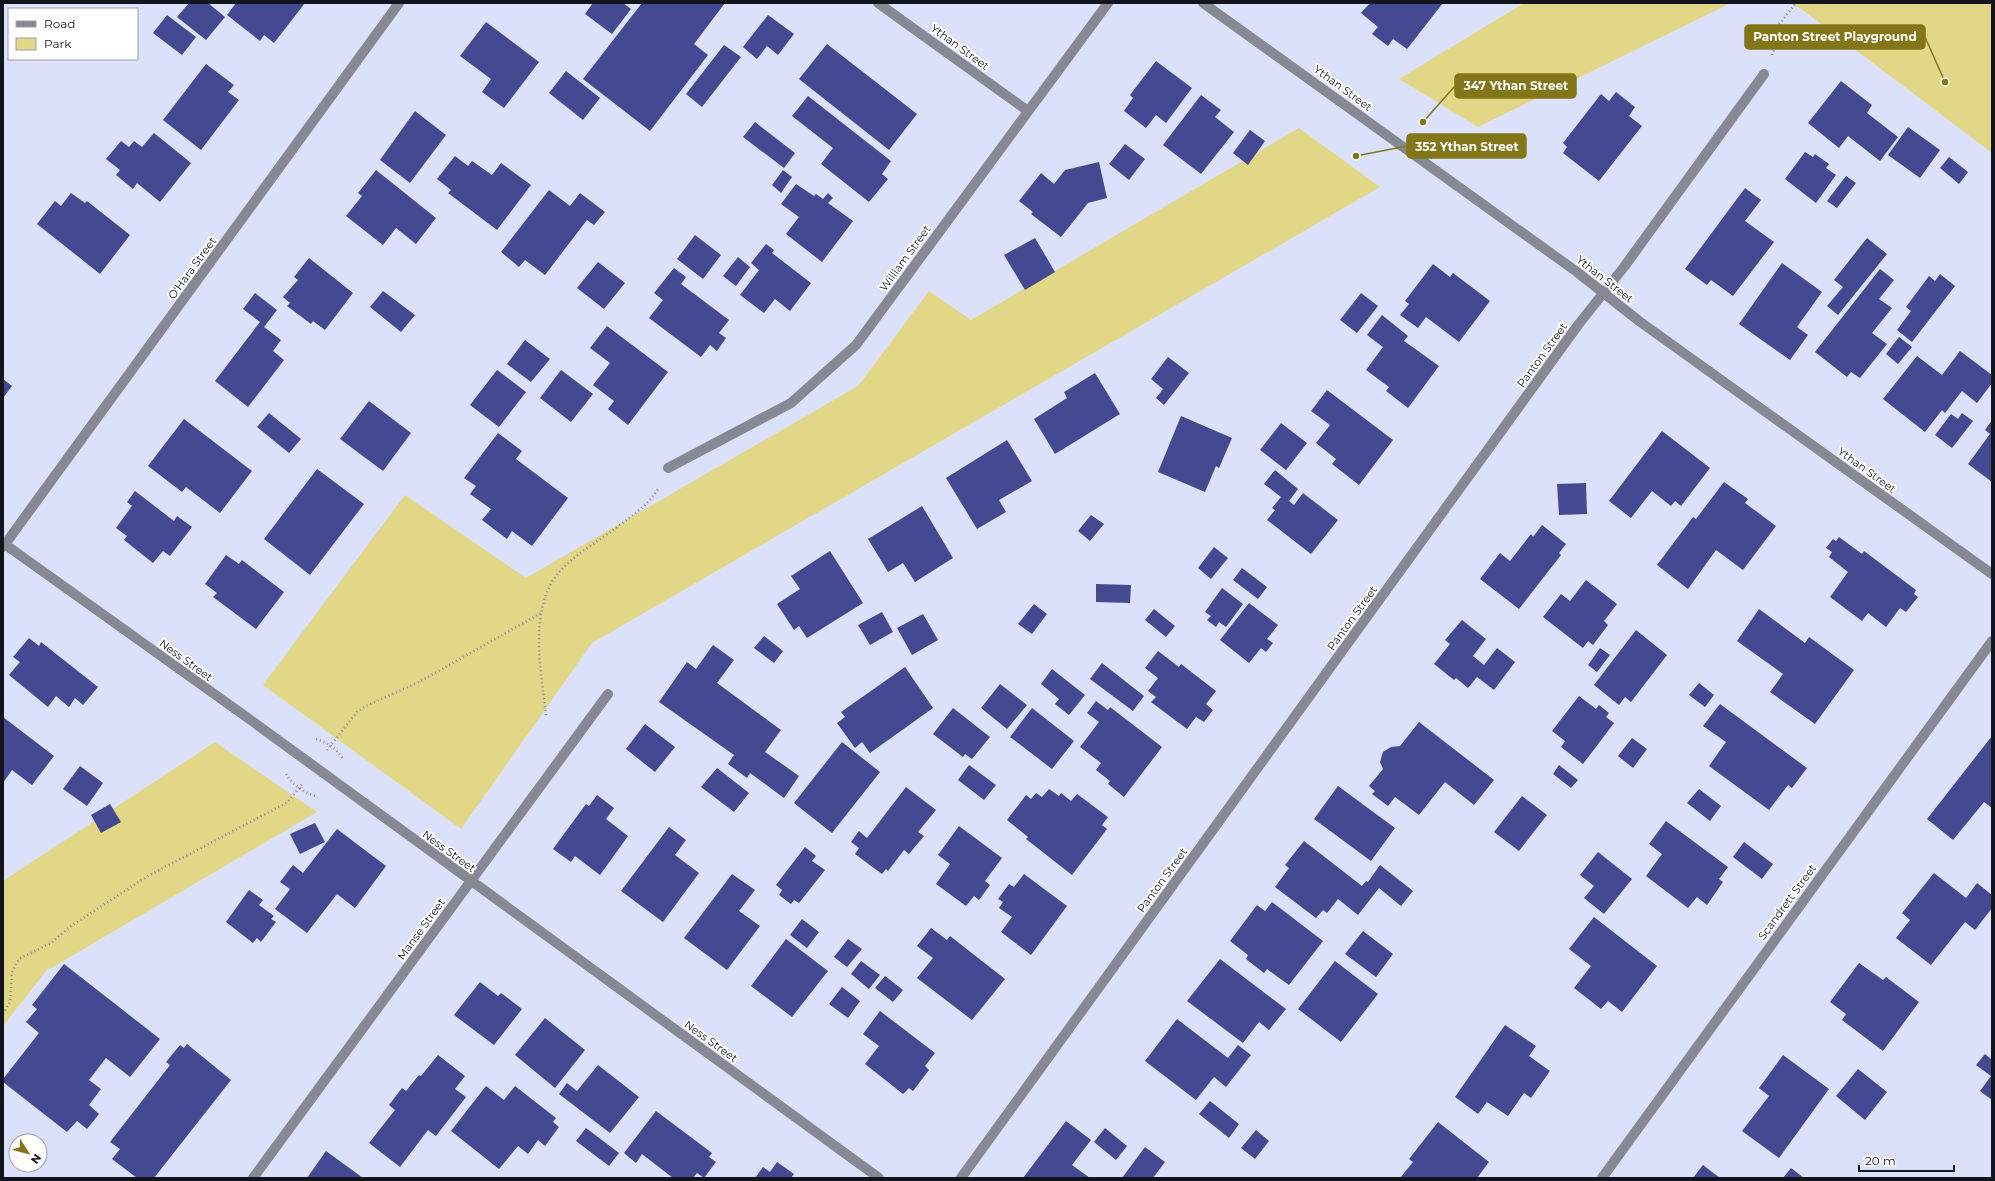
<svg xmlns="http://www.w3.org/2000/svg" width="1995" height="1181" font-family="Montserrat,sans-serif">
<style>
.green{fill:#e2d687}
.building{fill:#444992}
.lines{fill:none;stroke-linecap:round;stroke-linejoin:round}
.path{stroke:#838799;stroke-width:2.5;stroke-dasharray:1 3;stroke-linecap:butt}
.minor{stroke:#868893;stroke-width:10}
.labels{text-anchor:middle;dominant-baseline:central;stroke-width:4;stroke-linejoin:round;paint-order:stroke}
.street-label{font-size:11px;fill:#13151e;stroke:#fff}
.leader{fill:none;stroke:#837619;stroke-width:1.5}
.callout-dot{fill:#837619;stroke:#fff;stroke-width:1.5}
.callout{fill:#837619;stroke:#837619;stroke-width:1.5}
.callout-label{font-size:12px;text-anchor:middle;font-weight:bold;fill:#fff}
</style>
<rect width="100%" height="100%" fill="#dce1fb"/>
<!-- green -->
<path class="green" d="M1524,3H1731L1478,127L1399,79Z
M1791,3H1992V153L1804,11Z
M1299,128L1380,187L592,643L461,829L263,685L405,495L526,578L858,386L929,291L971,320Z
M215,742L317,812L46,971L3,1026V881Z"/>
<!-- building -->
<path class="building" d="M189,3H208L225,17L206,40L177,17Z
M236,3H305L274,43L264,35L260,41L227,15Z
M593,3H623L631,9L612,34L585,14Z
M642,3H725L694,44L708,55L650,131L583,79Z
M1370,3H1443L1407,49L1393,39L1388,46L1372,34L1378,27L1361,13Z
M167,15L196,37L182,55L153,33Z
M768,15L794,34L778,55L767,46L757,59L743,47Z
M486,22L539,62L504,108L482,92L491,79L460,56Z
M827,44L917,114L889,150L799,79Z
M724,45L741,57L702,107L686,94Z
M1156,61L1192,88L1166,123L1156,115L1146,128L1124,111L1133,98L1130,95Z
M206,64L234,85L228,92L239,100L201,150L163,120Z
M566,71L600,98L583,120L549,93Z
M1841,81L1872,105L1867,113L1898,137L1880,161L1848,136L1839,148L1808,123Z
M1616,92L1635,107L1629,116L1642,126L1599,181L1563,153L1567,147L1563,143L1601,94L1609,101Z
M1201,95L1221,110L1215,117L1234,132L1201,174L1163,145Z
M808,96L891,161L882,174L888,179L869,202L821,164L833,148L792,116Z
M415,111L446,135L410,183L380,160Z
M755,122L795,153L784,168L743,137Z
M1908,127L1940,150L1920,178L1888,155Z
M1250,130L1265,141L1248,165L1233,153Z
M154,133L191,163L160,202L137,183L133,189L116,175L120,170L106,159L121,141L129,147L134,141L142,147Z
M1125,144L1145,159L1129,180L1109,164Z
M1805,152L1813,157L1815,154L1829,164L1826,168L1836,175L1816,203L1785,179Z
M455,156L468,166L472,161L492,175L501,163L531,185L497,230L448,193L451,190L437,179Z
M1949,157L1968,172L1959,184L1940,168Z
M1099,162L1107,198L1088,203L1061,237L1031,214L1033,212L1019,201L1041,173L1054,184L1065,170Z
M376,170L436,218L416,244L396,228L383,245L346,216L362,196L358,193Z
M783,170L792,177L781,193L772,185Z
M1846,176L1856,183L1837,208L1827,201Z
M796,184L814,196L816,194L823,199L828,193L833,198L828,203L853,221L822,262L786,234L799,217L781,204Z
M1745,188L1761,200L1745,221L1774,242L1733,296L1711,280L1707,285L1685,269Z
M549,190L570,206L580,193L605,212L594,225L587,220L545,275L525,260L519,267L501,252Z
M71,193L85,203L87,201L130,235L100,274L37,224L55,201L61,206Z
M695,235L721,255L703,279L677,259Z
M1035,238L1055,272L1025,290L1004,255Z
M1867,238L1887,254L1838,315L1827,306L1843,287L1834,280Z
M766,244L774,250L772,253L811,283L790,311L775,299L764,313L740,295L759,270L751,263Z
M738,257L750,267L736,286L723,276Z
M309,258L353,293L325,330L313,321L311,324L287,306L290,303L283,297L298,280L294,277Z
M598,262L625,283L604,309L577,288Z
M1782,263L1822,292L1797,327L1808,335L1790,360L1739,324Z
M1433,264L1450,277L1453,273L1490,301L1459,342L1426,317L1418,328L1400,315L1409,304L1405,301Z
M674,268L686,277L681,284L729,320L719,333L726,338L717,351L710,345L701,357L649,318L663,300L654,293Z
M1880,269L1894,280L1879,299L1892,308L1872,333L1887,344L1860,378L1851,372L1847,377L1815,352Z
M1940,274L1955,286L1912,342L1897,330L1911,311L1906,307L1929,276L1935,281Z
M383,291L415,315L401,332L370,307Z
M255,293L277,310L264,327L281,340L273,351L284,360L248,407L215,381L260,322L243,309Z
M1361,293L1378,306L1357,333L1340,320Z
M1382,315L1408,336L1404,341L1439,366L1408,408L1386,391L1389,387L1366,370L1383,347L1367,335Z
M607,326L668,372L628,425L608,409L614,401L593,385L610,363L590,348Z
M1899,337L1912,347L1898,364L1886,354Z
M525,340L550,359L531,382L507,364Z
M1960,351L1992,375V383L1977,403L1962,391L1945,413L1942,410L1925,432L1883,399L1917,356L1942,375Z
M1168,357L1189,373L1164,405L1156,398L1163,389L1151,379Z
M497,370L526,392L499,427L470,405Z
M561,370L593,394L571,422L540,398Z
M1095,373L1120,414L1055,454L1034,419L1067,398L1064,392Z
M3,379L12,386L3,398Z
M1327,390L1393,440L1359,485L1332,464L1336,459L1316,443L1330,425L1311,411Z
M369,401L411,433L383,471L340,439Z
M269,413L301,439L289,453L257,427Z
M1962,413L1973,421L1952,448L1935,435L1951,414L1958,419Z
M1181,416L1232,438L1219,468L1216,466L1205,492L1158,472Z
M184,419L252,471L220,513L186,487L182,492L148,466Z
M1992,420V482L1968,464L1990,434L1985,430Z
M1281,423L1307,443L1286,470L1260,450Z
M1662,431L1710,468L1681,506L1675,501L1671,506L1652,491L1631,518L1609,501Z
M498,433L522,451L516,459L568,498L532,546L512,531L507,539L482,520L491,509L470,494L476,486L464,478Z
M1007,440L1032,481L999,500L1006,512L977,529L946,478Z
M317,469L364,504L310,575L264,539Z
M1275,470L1298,489L1289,501L1294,505L1303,493L1338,520L1311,554L1267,520L1275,510L1272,508L1281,497L1264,484Z
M1724,482L1748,499L1745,503L1776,526L1743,570L1716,550L1688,589L1657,565L1693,517L1696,519Z
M1586,483L1587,514L1559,515L1557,484Z
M135,491L174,521L177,516L192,527L170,556L163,551L153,563L124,540L127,536L116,528L132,506L127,502Z
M922,506L953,558L915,582L903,563L888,572L868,539Z
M1091,515L1104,524L1090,541L1078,531Z
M1542,525L1566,544L1559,553L1561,555L1519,609L1480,579L1500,553L1510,561L1531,534L1533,537Z
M1839,537L1862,554L1864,551L1916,590L1914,594L1918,597L1906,612L1900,608L1886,627L1868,613L1862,621L1830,597L1848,572L1829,557L1832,552L1826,548L1833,539L1836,541Z
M1214,547L1228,558L1211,579L1198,568Z
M830,551L863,603L807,638L799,626L794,630L777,604L800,589L791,576Z
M226,555L239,564L242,560L284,592L256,629L213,597L217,593L205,584Z
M1242,568L1267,587L1258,599L1233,580Z
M1586,580L1617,604L1604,621L1608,625L1593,645L1588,641L1583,648L1543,617L1561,594L1570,601Z
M1096,584L1131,585L1130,603L1096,602Z
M1222,588L1243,604L1226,627L1219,622L1216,627L1207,620L1211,616L1205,612Z
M1249,603L1278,625L1267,639L1273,643L1266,652L1261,648L1249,663L1220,640Z
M1034,604L1047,614L1032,634L1018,624Z
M1154,609L1175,626L1166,637L1145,620Z
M1759,609L1805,643L1809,637L1854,670L1815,724L1770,692L1783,674L1737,641Z
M882,612L893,632L870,645L858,625Z
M923,614L938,640L912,655L897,628Z
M1462,620L1486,639L1473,656L1484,665L1497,648L1515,662L1494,690L1477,677L1468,688L1456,678L1454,680L1434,664L1450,644L1445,640Z
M1636,630L1667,655L1631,702L1625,697L1619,705L1594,685Z
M764,636L783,651L774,663L754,648Z
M29,638L39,646L41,642L98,687L83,705L75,698L69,707L56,696L48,707L9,675L20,662L13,657Z
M713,645L734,660L717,683L781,730L765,752L799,776L784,798L750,773L747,778L728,764L734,755L659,702L687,662L696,669Z
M1600,648L1610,655L1597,672L1588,665Z
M1158,651L1179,667L1181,664L1216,691L1206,704L1213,710L1204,722L1196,717L1187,729L1151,702L1156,697L1148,691L1158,678L1145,668Z
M1102,663L1144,696L1133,711L1090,679Z
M905,667L933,708L870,753L862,742L855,748L837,723L845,717L841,712Z
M1052,669L1085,695L1069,715L1055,704L1059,699L1041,684Z
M1699,683L1714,695L1705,707L1689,695Z
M1000,684L1027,705L1007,729L981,708Z
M1579,696L1596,709L1599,705L1609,713L1606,717L1614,723L1583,764L1561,747L1565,741L1552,731Z
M1096,701L1108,710L1110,707L1162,747L1124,797L1108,784L1110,781L1096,770L1101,763L1080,747L1099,722L1087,713Z
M1720,704L1807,768L1792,788L1788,785L1769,810L1709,766L1726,742L1703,726Z
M953,708L990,737L972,759L965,754L963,757L933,734Z
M1032,708L1074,741L1052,769L1010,737Z
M3,717L54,756L32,785L12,770L3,783Z
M1419,722L1494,780L1474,805L1445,782L1419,815L1395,797L1388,806L1372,794L1375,791L1369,786L1383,769L1380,762L1383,752L1391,747L1400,746Z
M645,724L675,747L655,772L626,749Z
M1992,736V808L1984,802L1953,840L1927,819Z
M1632,738L1647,749L1633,768L1618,756Z
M842,742L880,772L832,833L794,803Z
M969,765L996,785L984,800L958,780Z
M1559,765L1578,780L1571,788L1553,774Z
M80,766L103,783L87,806L63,789Z
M717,768L749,793L734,812L701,787Z
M1338,786L1395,828L1371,861L1314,819Z
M906,787L936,810L918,832L924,836L909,854L904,850L888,871L886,869L882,874L855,854L859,848L851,842L859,831L867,838Z
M1049,789L1059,796L1061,793L1071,801L1077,794L1108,817L1102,825L1107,829L1072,875L1026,839L1028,837L1007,820L1026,795L1031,799L1036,793L1042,797Z
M1699,789L1721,806L1710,821L1687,803Z
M597,795L614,808L606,819L628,836L600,875L575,856L571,862L553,849L586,804L589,806Z
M1522,796L1547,815L1519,851L1494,832Z
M110,804L121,822L101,833L91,815Z
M1666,821L1728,867L1719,879L1723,882L1707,905L1697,897L1688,908L1646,876L1662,854L1649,844Z
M315,823L325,842L300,854L290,834Z
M959,826L1002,858L985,881L990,885L979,900L974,896L966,906L936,884L950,864L938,855Z
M669,827L686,840L675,855L699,873L663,922L621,891Z
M337,829L386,866L355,908L337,894L307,933L275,909L290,889L280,882L293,865L303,873Z
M1304,841L1362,886L1366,881L1368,882L1380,865L1413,891L1401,906L1379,888L1358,915L1338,899L1327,913L1323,910L1316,918L1275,887L1289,868L1285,865Z
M1744,842L1773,864L1762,879L1733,857Z
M805,847L816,856L812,861L825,870L799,903L794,900L791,904L779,895L782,890L776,885Z
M1598,852L1632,879L1604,914L1584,898L1594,886L1580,875Z
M1934,873L1966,898L1977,883L1992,895V908L1975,930L1965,922L1931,965L1896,938L1910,920L1902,913Z
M732,874L755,890L739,911L760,926L727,970L684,938Z
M1024,874L1067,906L1031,955L1001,932L1012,917L999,908L1003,902L998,899L1009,884L1014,887Z
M249,890L263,900L259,905L274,916L271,919L276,922L261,942L257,938L253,943L226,922Z
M1272,902L1323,941L1289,985L1267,969L1264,973L1246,959L1248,955L1230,941L1257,905L1265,911Z
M1594,917L1657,966L1622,1012L1608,1001L1601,1009L1574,988L1591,966L1569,949Z
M802,919L819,932L807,948L790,935Z
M931,928L947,940L950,936L1005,979L972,1020L917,978L933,958L917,946Z
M1363,931L1393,954L1376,977L1345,954Z
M786,939L828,971L792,1017L751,986Z
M848,939L862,949L847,967L834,957Z
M1220,959L1286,1009L1269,1030L1259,1022L1243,1043L1187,1001Z
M861,961L880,975L869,989L851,974Z
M1335,961L1378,994L1341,1042L1298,1009Z
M1859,963L1883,980L1886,977L1919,1002L1883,1051L1842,1020L1846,1014L1830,1002Z
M64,964L160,1039L130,1077L106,1058L89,1080L101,1089L89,1105L99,1114L87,1129L77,1121L67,1132L3,1082V1079L39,1033L26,1022L37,1009L32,1005Z
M885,976L903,990L893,1002L875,988Z
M480,982L498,996L501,993L522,1009L494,1045L454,1015Z
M842,987L860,1001L848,1018L829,1004Z
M880,1011L935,1053L925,1066L929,1070L913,1091L909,1088L903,1094L865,1064L879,1046L863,1034Z
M545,1018L585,1050L555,1088L515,1055Z
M1177,1019L1228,1058L1238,1045L1251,1055L1226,1087L1214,1077L1196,1100L1145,1061Z
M1505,1025L1536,1046L1529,1056L1550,1071L1531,1098L1524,1093L1508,1116L1487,1102L1478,1114L1455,1097Z
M187,1044L231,1080L154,1178H137L112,1159L120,1149L110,1142L170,1065L166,1062L180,1045L184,1048Z
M1985,1054L1992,1060V1100L1980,1091L1991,1076L1976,1065Z
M438,1055L465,1076L455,1089L466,1097L436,1136L428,1130L400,1167L369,1143L395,1110L389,1105L402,1088L406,1091L419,1075L421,1076Z
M1783,1055L1829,1089L1779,1158L1742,1131L1769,1096L1759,1088Z
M598,1065L639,1097L610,1133L559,1094L567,1083L577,1091Z
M1858,1069L1887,1092L1865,1120L1836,1096Z
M486,1086L504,1100L515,1086L556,1118L553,1122L559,1127L545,1146L538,1140L528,1154L518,1146L499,1169L451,1131Z
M1210,1101L1239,1124L1229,1138L1199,1114Z
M656,1111L712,1153L709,1157L716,1162L704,1178L697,1173L693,1178H673L642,1154L636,1163L624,1153Z
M1066,1121L1091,1140L1072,1165L1090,1178H1023Z
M1438,1122L1489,1162L1477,1178H1400L1413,1162L1409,1159Z
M586,1128L619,1153L609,1166L576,1141Z
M1105,1128L1127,1146L1116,1160L1094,1142Z
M1256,1130L1269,1141L1255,1159L1241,1148Z
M1145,1147L1165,1162L1153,1178H1122Z
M326,1151L363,1178H307Z
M777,1162L794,1174L791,1178H755L763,1167L770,1172Z
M1703,1165L1720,1178H1693Z
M1791,1168L1804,1178H1783Z"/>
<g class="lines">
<!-- path -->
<path class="path" d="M1772,55L1782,31L1777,27L1796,3
M546,715C541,670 527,605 562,569C576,554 597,542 613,530C630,517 649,506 659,487
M316,739C327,742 337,749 343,759
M327,750L357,712L366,706L421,681L541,613
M286,774C293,785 304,793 318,797
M3,1014L10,1002L12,972L19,959L51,943L71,926L148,876L288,802L302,784"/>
<!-- minor -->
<path class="minor" d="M878,3L1028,111
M1203,3L1577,272L1639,321L1992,574
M668,468L791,403L856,345L1108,3
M3,543L252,721L879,1178
M3,547L399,3
M253,1178L608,694
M961,1178L1578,325L1624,267L1764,74
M1602,1178L1992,641"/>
</g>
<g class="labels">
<!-- street labels -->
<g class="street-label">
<text transform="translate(960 47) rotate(36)">Ythan Street</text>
<text transform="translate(1343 88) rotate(36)">Ythan Street</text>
<text transform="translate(905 258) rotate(-54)">William Street</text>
<text transform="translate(192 268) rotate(-54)">O'Hara Street</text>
<text transform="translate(1605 279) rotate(38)">Ythan Street</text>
<text transform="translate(1542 355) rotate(-54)">Panton Street</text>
<text transform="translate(1867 470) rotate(36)">Ythan Street</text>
<text transform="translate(1352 618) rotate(-54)">Panton Street</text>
<text transform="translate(186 660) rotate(36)">Ness Street</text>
<text transform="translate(449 851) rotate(36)">Ness Street</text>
<text transform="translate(1162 880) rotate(-54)">Panton Street</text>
<text transform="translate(1787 902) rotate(-54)">Scandrett Street</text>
<text transform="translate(421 929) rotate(-54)">Manse Street</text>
<text transform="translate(711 1041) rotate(36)">Ness Street</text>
</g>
</g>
<!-- callouts -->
<path class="leader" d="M1945 82L1925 37M1423 122L1455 86M1356 156L1407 146"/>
<g class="callout-dot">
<circle cx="1945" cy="82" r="4"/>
<circle cx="1423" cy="122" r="4"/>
<circle cx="1356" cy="156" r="4"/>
</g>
<g class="callout">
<rect x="1745" y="25" width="180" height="24" rx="4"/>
<rect x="1455" y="74" width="121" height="24" rx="4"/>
<rect x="1407" y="134" width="119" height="24" rx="4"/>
</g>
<g class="callout-label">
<text x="1835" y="41">Panton Street Playground</text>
<text x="1516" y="90">347 Ythan Street</text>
<text x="1467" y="151">352 Ythan Street</text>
</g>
<!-- border -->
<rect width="1995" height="1181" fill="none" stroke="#13151e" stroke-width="8"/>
<!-- legend -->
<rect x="8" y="8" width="130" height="52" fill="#ffffff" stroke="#a1a1a5"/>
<rect x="16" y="21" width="20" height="6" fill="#868893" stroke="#a1a1a5"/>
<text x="44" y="28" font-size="12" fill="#13151e">Road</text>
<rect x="16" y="38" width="20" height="12" fill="#e2d687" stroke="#a1a1a5"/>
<text x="44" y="48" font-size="12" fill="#13151e">Park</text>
<!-- north arrow -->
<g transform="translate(28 1153) rotate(126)"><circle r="19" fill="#ffffff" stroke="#a1a1a5"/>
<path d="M0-3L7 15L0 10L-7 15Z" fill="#837619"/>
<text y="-6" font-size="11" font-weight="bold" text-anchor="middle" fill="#13151e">N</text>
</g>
<!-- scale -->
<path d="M1859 1165v6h95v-6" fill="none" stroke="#13151e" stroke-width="2"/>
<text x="1865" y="1165" font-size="12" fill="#13151e" stroke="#ffffff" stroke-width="3" paint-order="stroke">20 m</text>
</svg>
